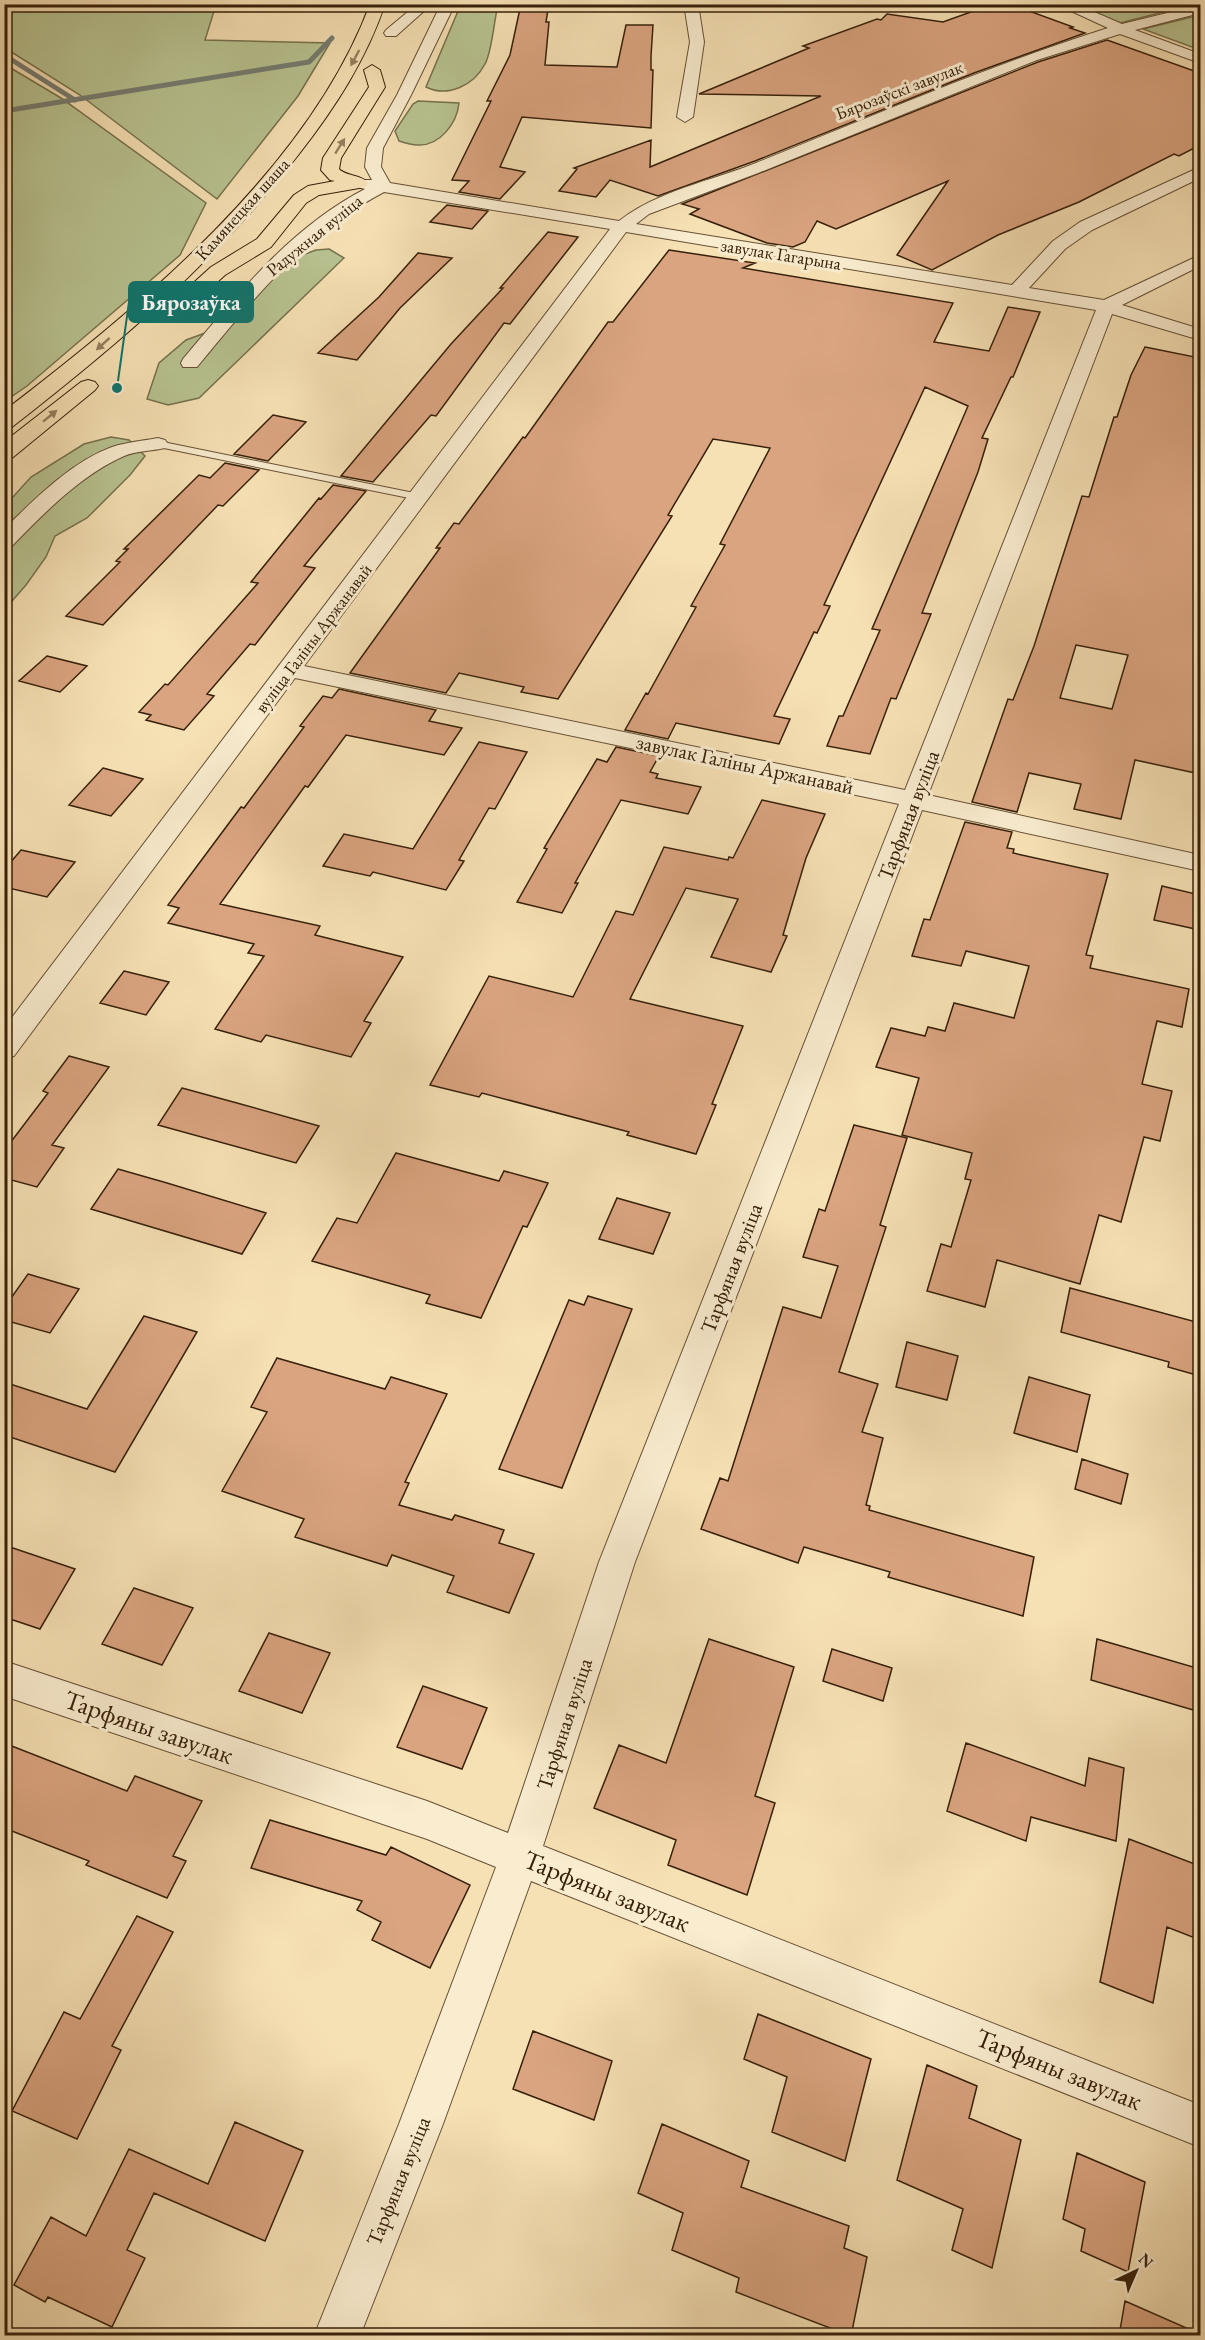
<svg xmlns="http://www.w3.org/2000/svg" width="1205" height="2340" font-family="'EB Garamond',serif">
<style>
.green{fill:#b8c391;stroke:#77724e;stroke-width:1.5}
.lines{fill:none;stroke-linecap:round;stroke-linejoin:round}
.stream{stroke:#767d72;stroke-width:5}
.building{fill:#daa480;stroke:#36200a;stroke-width:1.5;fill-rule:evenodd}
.lane-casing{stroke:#665035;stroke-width:2}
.street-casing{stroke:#665035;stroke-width:2}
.primary-casing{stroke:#36200a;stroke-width:2}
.lane{fill:#f9eccf;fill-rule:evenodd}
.street{fill:#f9eccf;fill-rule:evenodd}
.primary{fill:#f6e1b5;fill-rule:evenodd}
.oneway{fill:#968060}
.labels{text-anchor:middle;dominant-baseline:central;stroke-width:6;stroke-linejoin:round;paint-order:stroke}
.far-street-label{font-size:18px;fill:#36200a;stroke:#f9eccf}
.street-label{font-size:21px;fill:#36200a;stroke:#f9eccf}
.near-street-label{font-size:26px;fill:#36200a;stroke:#f9eccf}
.leader{fill:none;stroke:#0f766e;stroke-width:2}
.callout-dot{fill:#0f766e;stroke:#f9eccf;stroke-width:2}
.callout{fill:#0f766e;stroke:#0f766e;stroke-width:2}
.callout-label{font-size:22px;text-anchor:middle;font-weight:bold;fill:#fff}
</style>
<rect width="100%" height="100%" fill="#f6e1b5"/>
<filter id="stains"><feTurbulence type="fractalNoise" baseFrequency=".00333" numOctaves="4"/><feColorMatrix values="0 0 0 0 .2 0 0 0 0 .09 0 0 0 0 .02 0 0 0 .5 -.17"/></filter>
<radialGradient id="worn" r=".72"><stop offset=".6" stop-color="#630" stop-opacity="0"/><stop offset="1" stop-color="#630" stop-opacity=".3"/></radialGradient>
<!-- green -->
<path class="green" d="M461,4L498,5C494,20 492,52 485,64C474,85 448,98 426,87Z
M4,5H208L215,8L205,40L330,43L298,96L217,199L80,95L5,48Z
M1074,5H1191L1120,23Z
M1200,15V50L1143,29Z
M4,64L61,98L206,203L180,255L27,386L5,401Z
M418,101L459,103C457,123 440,146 418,145C412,145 405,143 399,141L395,131L413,104Z
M329,249L344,258L199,398L168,405L147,399L159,363L186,340L233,323L282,268L297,257L316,250Z
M111,437L129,440L145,456L130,475L87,518L55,536L46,557L26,585L5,609V529L12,523V498L31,477L84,444Z"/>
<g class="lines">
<!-- stream -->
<path class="stream" d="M4,55L75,100
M4,111L309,62L332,38"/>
</g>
<!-- building -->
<path class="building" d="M521,4H549L546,22H549L545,65L617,67L626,25H653L651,56V70H653L651,128L522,117L500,167L525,172L500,199L459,192L469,181L452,180L491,101H487L510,55Z
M993,4H1010L1073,27L1070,28L1085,33L974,73L755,161L658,196L610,180L596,197L559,191L577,169L574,168L651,140L650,167L821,96L699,94L809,48L803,46L877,19L881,20L887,14L943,22Z
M1107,40L1200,73V145L1179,156L1174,154L1079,202L998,235L932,270L897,255L948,181L836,229L817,221L805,242L793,247L767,243L690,214L699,209L682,204L1038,62Z
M447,205L488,211L472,229L430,222Z
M548,232L578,237L510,324L504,323L436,416L431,415L373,482L341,476L451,344L503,288H500Z
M669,250L755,263L743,268L953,303L934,342L989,351L1008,307L1040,312L1013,377H1011L982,438L988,439L978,472L922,613L931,614L896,699L891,698L870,754L827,746L839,716H843L880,630L872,629L968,406L925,387L824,605L830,606L817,633L814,632L774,716L790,719L779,744L676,723L668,739L625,730L646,693L648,694L696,607L691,606L725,545L720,544L770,448L713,439L668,515L672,516L558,699L521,692L524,687L459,673L446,693L350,673L440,548H436L454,523L459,524L523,437L525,438L608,322H613Z
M418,253L452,258L400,308L357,360L318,353L379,297Z
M1145,347L1200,358V774L1135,760L1121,819L1074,809L1081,784L1029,773L1017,812L972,802L1008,699L1013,700L1034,646L1082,496L1089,497L1114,417H1117L1131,375ZM1076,645L1128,655L1112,709L1060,698Z
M273,415L306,422L268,461L234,454Z
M225,463L259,470L223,506L218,505L103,625L66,616L120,562L116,561L128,549H124L199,475L210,478Z
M333,485L366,491L304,566L315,568L255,645L250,644L207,694L214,696L184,730L146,720L151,715L139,712L165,684L168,685L258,583L251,582L319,498L321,499Z
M47,656L87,666L60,692L19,681Z
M339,689L436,710L429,721L462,728L444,755L346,735L308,787L305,786L220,904L320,926L315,935L403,957L364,1021L371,1023L351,1057L266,1035L261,1042L215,1029L264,956L248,953L254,944L168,923L179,908L168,905L241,807L244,808L304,727L300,726L323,696L332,698Z
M479,742L527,752L495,809L489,808L459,860L464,861L446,890L373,872L370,876L323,866L344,834L413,849Z
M616,747L659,756L650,772L658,774L656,778L701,787L688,814L621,800L575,883H578L562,913L517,902L547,849L544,848L597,759L607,762Z
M103,768L143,779L111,816L69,805Z
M762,800L825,814L806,858L783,935L787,936L771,972L711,957L738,899L686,888L630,999L743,1026L712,1104L716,1105L696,1154L627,1135L629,1132L482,1093L479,1097L430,1085L489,976L573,997L616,911L633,915L664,847L728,860L729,857L733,858Z
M965,822L1012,832L1007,848L1014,849L1013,853L1108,874L1086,955L1093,956L1090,968L1189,989L1182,1027L1157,1021L1142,1084L1172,1091L1160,1141L1144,1137L1121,1222L1099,1215L1080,1284L997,1260L985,1307L927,1291L941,1244L951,1247L971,1180L965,1179L972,1153L902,1135L919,1078L876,1067L891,1028L925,1036L928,1027L945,1031L954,1003L1014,1018L1029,966L966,951L961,966L912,956L924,919L930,920Z
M21,850L75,862L47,897L4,887V870Z
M1162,886L1200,895V930L1154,920Z
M124,971L169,982L146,1015L100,1003Z
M69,1056L109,1067L52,1145L64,1148L37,1187L4,1178V1151L48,1093L43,1091Z
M182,1088L237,1103L319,1126L296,1163L158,1125Z
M854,1125L907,1138L880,1225L886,1227L839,1372L878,1384L862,1432L883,1438L866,1505L870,1506L869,1510L1034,1557L1023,1616L888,1577L890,1572L804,1547L798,1563L701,1529L720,1478L728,1481L783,1307L821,1318L838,1266L803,1257L819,1209L825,1211Z
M396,1153L499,1181L504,1171L548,1183L527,1227L523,1226L481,1318L426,1303L430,1295L312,1261L337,1218L357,1223Z
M118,1169L167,1183L266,1213L242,1254L91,1209Z
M617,1198L670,1213L653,1254L599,1239Z
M28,1274L79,1289L50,1333L4,1320V1308Z
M1070,1288L1200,1323V1376L1168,1367L1169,1362L1061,1332Z
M588,1296L632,1309L562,1488L499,1469L569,1300L584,1305Z
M144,1316L197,1332L115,1472L4,1435V1382L87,1409Z
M907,1342L958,1356L947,1400L896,1387Z
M277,1358L385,1389L391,1377L447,1394L405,1482L409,1483L399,1505L452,1520L455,1515L504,1530L499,1543L534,1554L509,1613L447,1592L454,1576L392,1555L387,1566L295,1537L304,1519L222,1491L267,1412L251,1407Z
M1029,1377L1090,1395L1077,1452L1014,1433Z
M1082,1459L1128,1474L1121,1504L1075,1489Z
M4,1545L75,1569L40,1629L4,1617Z
M134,1588L193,1608L162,1665L102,1644Z
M269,1633L330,1653L302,1713L239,1691Z
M709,1639L794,1667L755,1796L775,1803L747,1895L668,1865L676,1840L594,1808L619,1745L666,1763Z
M1097,1639L1200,1669V1712L1091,1680Z
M832,1649L892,1668L883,1701L823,1681Z
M423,1686L487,1708L462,1769L397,1747Z
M4,1743L127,1791L135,1776L202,1801L173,1856L186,1861L167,1898L86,1865L89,1861L4,1828Z
M966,1743L1085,1786L1089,1758L1124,1768L1116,1841L1031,1817L1026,1841L947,1811Z
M270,1820L386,1855L391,1847L470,1885L430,1968L372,1940L381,1922L357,1910L362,1901L251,1868Z
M1129,1839L1200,1866V1940L1167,1927L1153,2003L1100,1982Z
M137,1916L173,1932L112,2046L121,2050L77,2139L12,2111L64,2012L80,2019Z
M758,2014L871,2059L845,2161L772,2132L787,2077L744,2059Z
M533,2031L612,2061L594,2120L513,2089Z
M927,2065L977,2086L969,2118L1021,2140L992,2268L952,2250L963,2209L897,2180Z
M235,2122L303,2151L265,2241L154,2193L127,2250L145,2258L112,2327L48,2297L45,2302L14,2285L51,2217L86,2236L129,2149L208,2184Z
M662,2124L749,2161L741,2187L849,2226L844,2248L867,2257L851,2336L736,2292L739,2278L672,2250L683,2213L638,2193Z
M1077,2153L1145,2182L1128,2272L1081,2251L1085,2229L1063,2219Z
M1125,2301L1200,2334V2336H1119Z"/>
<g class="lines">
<!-- lane casing -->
<g class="lane-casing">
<path id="lane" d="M158,441L419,494L424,497L419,500L154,446V442Z"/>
</g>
<!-- street casing -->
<g class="street-casing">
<path id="street" d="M411,4H425L424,11L396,36H386L384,33L386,30L410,10Z
M441,4H455L411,95L383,148L381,167L390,183L619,221C657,191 711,181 756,163C873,116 988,66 1108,28L1056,4H1076L1122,24L1200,5V13L1135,30L1200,54V63L1120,34L1037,60L758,173L649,214L636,224L1012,285L1053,241L1080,222L1200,167V178L1092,230L1065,249L1029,288L1104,300L1200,255V266L1122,305L1200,329V340L1112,314L928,795L1200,855V871L922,810L635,1562L543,1846L1200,2105V2147L531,1881L443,2124L360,2336H314L399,2124L496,1867L427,1839L4,1696V1661L427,1801L508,1833L599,1562L899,804L295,678L14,1056L4,1059V1028L610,229L384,192C306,233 252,300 197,367H183L181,363L183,359C237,295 290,228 365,189L353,186L351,183L353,180H372L365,167L367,148L397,95ZM626,232L1096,310L905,790L304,666Z
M684,4H698L704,42L693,117L685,122L677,117L690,42Z
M158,438L165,440L168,444L165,448C152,451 136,451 124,456C81,475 44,513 12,546L4,547V529C35,499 71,462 112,447C127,442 143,441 158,438Z"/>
</g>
<!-- primary casing -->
<g class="primary-casing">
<path id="primary" d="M370,4H385C366,60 335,108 299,154C218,260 117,345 12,427L4,428V411C139,308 310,167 370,4Z
M372,65L380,70L385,87L341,158L339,169C347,177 361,174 368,183L365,187L319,195L306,203L271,247L225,275L192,305H178L175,301L178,297L211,267L257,239L294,195L308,186L335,181L330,180L321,170L323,158L369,87L364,70Z
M88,380L95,382L98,386L95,390L12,458L4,459V442L81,382Z"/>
</g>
<!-- lane -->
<use href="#lane" class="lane"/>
<!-- street -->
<use href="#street" class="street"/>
<!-- primary -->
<use href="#primary" class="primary"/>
</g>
<!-- one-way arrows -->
<defs><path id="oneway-solid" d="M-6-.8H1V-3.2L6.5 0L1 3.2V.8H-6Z" transform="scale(1.5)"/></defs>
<g class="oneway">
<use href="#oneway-solid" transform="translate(355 58) rotate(118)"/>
<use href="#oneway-solid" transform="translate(340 146) rotate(-58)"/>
<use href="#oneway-solid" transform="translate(103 344) rotate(138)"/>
<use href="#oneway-solid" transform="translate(50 416) rotate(-39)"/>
</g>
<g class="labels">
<!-- far-street labels -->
<g class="far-street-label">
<text transform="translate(899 90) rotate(-21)">Бярозаўскі завулак</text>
<text transform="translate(242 209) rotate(-48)">Камянецкая шаша</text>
<text transform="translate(314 235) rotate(-39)">Радужная вуліца</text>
<text transform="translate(781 254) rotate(9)">завулак Гагарына</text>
<text transform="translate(313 638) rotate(-53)">вуліца Галіны Аржанавай</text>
</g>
<!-- street labels -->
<g class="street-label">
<text transform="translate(745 764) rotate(12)">завулак Галіны Аржанавай</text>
<text transform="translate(908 815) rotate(-69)">Тарфяная вуліца</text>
<text transform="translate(731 1268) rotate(-69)">Тарфяная вуліца</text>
<text transform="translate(564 1724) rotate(-72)">Тарфяная вуліца</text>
<text transform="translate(398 2181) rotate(-68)">Тарфяная вуліца</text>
</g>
<!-- near-street labels -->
<g class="near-street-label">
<text transform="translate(149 1727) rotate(19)">Тарфяны завулак</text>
<text transform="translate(607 1891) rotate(22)">Тарфяны завулак</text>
<text transform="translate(1059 2069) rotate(22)">Тарфяны завулак</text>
</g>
</g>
<!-- callouts -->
<path class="leader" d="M117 388L129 302"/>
<circle class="callout-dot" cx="117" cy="388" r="6"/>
<rect class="callout" x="129" y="282" width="124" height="40" rx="6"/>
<g class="callout-label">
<text x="191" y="310">Бярозаўка</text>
</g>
<!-- margin -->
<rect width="1205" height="2340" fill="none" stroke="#f6e1b5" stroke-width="24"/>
<rect x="6" y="6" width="1193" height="2328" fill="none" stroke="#36200a" stroke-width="3"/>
<rect x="12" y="12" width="1181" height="2316" fill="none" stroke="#36200a" stroke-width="1.5"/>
<!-- north arrow -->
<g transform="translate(1136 2271) rotate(44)" stroke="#f9eccf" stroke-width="4.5" paint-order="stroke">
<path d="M0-4.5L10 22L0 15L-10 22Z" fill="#36200a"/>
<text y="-9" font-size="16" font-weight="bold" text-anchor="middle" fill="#36200a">N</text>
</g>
<rect width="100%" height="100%" filter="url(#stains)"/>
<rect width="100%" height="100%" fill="url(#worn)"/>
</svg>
